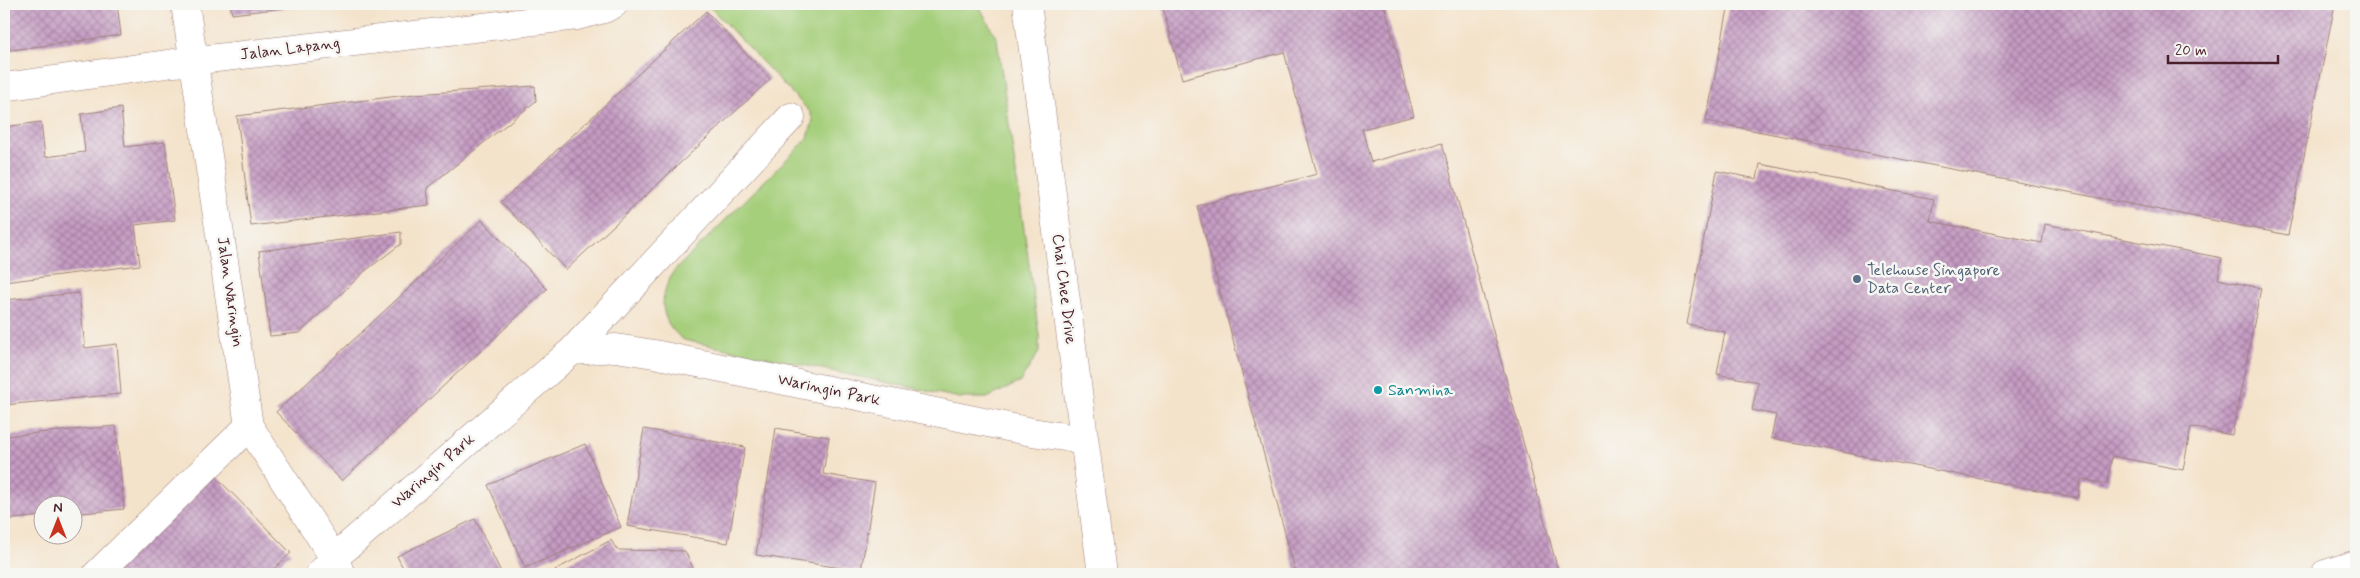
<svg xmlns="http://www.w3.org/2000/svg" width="2360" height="578" font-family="Mynerve,sans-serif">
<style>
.park{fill:#a6cf7b;stroke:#787753}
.building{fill:url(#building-cross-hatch)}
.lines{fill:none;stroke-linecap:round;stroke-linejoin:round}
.street-casing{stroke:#9f817b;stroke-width:29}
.secondary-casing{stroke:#9f817b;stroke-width:29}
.primary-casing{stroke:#9f817b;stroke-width:29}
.street{stroke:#fff;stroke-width:28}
.secondary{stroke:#fff;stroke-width:28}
.primary{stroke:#fff;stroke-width:28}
.service-dot{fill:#5c6f8a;stroke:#f6f6f2;stroke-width:2}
.culture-dot{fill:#0f9aa8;stroke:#f6f6f2;stroke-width:2}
.labels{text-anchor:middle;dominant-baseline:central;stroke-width:5;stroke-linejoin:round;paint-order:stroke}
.street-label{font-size:16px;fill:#4a1f2b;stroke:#f6f6f2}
.service-label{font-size:16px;fill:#4e5e75;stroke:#f6f6f2;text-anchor:start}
.culture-label{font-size:16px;fill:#0d838f;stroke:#f6f6f2;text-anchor:start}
</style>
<defs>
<pattern id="building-cross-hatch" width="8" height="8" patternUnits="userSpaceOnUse" patternTransform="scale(1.25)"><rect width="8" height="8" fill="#c59bc3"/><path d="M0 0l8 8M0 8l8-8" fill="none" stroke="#a27e9f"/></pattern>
</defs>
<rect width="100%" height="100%" fill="#f6f6f2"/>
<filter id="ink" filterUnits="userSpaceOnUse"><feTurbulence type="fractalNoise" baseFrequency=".02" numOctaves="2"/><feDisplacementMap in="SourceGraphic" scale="10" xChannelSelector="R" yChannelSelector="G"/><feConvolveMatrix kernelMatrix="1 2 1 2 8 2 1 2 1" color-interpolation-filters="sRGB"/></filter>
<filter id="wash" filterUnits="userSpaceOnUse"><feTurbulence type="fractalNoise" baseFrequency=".0096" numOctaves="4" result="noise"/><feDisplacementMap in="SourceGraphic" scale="20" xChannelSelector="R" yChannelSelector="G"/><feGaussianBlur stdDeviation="1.12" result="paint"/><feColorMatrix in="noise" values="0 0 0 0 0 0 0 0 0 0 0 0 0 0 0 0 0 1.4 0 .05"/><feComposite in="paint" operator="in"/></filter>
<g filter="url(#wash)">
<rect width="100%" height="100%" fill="#f4e3cb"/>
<!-- park -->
<path class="park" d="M707,4H978L997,39L1039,335V352L1020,382L987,398H960L684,340C659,322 658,298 673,272L808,138L813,120L810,112Z"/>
<g id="blocks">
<!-- building -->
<path class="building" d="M29,4H117L121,35L4,51V7Z
M230,4H311V5L232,14Z
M1162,4H1384L1414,116L1362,129L1371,162L1442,143L1559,574H1296L1197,206L1317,174L1284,52L1182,79Z
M1729,4H2335L2288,235L1706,121Z
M706,11L770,79L566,270L501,202Z
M535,86L536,101L427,188L429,205L251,226L237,116L415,94Z
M121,108L125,147L165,142L175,220L135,225L140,265L4,282V127L41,122L45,157L85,152L81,114Z
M1760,164L1934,199L1930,221L2042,243L2045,224L2222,258L2218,279L2261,288L2232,435L2191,427L2183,470L2112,456L2107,484L2081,479L2078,498L1771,438L1776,415L1752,410L1758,382L1717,374L1725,332L1687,324L1717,171L1757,179Z
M482,220L547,289L342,481L276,412Z
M401,232V244L365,271L300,333L270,336L259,251Z
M79,293L85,348L117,344L121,394L4,405V300Z
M116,426L124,509L72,514V506H42V516L4,520V436Z
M776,428L829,437L823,474L875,483L861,571L756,555Z
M644,429L745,447L728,543L627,526Z
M585,444L621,527L525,568L488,485Z
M214,475L291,553L268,574H112Z
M475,519L502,574H406L397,556Z
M611,540L617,550L685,551L696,574H557L555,570Z"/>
</g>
</g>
<g filter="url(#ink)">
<use href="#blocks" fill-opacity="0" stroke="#9f817b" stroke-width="1"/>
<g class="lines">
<!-- street casing -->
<g class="street-casing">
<path id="street" d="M185,4L249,426L334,558L341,574
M4,87L174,63L577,16L604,9L614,4
M572,351L616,348L654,354L1032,432L1071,438L1084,443
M97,574L249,426
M320,574L334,558L572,351L791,117"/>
</g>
<!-- secondary casing -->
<g class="secondary-casing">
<path id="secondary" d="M1027,4L1102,574"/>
</g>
<!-- primary casing -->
<g class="primary-casing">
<path id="primary" d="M2325,574L2356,564"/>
</g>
<!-- street -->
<use href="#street" class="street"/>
<!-- secondary -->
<use href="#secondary" class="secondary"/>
<!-- primary -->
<use href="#primary" class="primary"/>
</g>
</g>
<!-- markers -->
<circle class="service-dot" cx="1857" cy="279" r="5"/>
<circle class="culture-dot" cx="1378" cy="390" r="5"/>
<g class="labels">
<!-- street labels -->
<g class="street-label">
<text transform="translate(290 49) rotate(-7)">Jalan Lapang</text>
<text transform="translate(1064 289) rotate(83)">Chai Chee Drive</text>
<text transform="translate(230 292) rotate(82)">Jalan Waringin</text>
<text transform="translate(829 390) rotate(12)">Waringin Park</text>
<text transform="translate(433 471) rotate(-41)">Waringin Park</text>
</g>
<!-- service labels -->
<g class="service-label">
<text x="1867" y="270">Telehouse Singapore<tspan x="1867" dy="18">Data Center</tspan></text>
</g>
<!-- culture labels -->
<g class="culture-label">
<text x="1388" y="390">Sanmina</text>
</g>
</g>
<!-- margin -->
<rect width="2360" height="578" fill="none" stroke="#f6f6f2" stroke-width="20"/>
<!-- north arrow -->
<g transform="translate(58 520)"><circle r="24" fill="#f6f6f2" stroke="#b1a0a2"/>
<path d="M0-4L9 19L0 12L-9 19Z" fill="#c8321e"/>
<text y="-8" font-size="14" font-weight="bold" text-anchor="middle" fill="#4a1f2b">N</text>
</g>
<!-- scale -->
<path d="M2168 55v8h110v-8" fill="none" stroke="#4a1f2b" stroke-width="2.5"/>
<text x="2175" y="55" font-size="15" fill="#4a1f2b" stroke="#f6f6f2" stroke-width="4" paint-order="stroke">20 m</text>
</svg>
